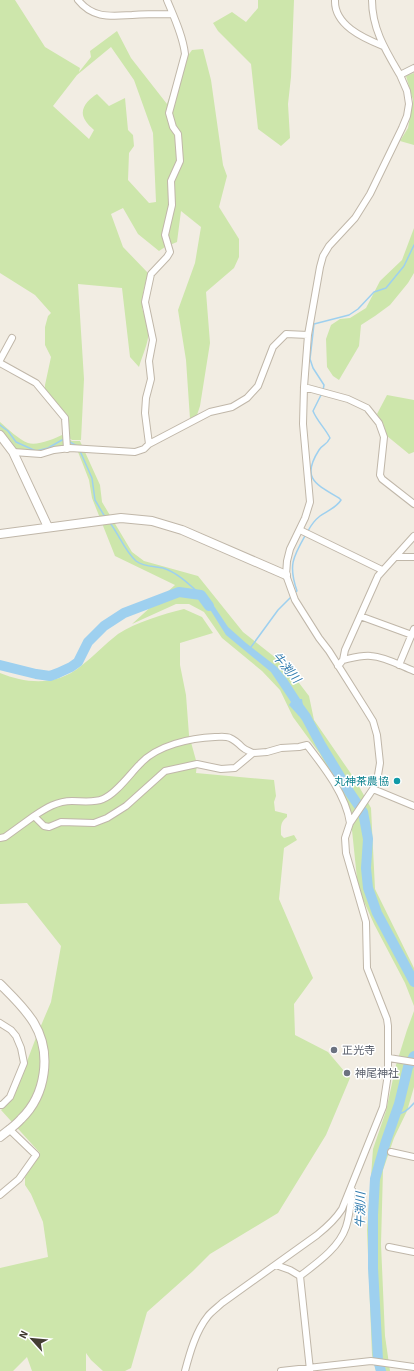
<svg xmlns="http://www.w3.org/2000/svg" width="414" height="1371" font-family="'Source Sans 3','Noto Sans JP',sans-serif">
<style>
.green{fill:#cde6ab;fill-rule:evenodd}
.water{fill:#9ed0ef}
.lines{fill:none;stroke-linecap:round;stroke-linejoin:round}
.stream{stroke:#9ed0ef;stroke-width:1.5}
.river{stroke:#9ed0ef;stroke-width:10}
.minor-casing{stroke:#c0b7a9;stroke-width:8}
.tertiary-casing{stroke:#c0b7a9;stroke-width:10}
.minor{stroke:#fff;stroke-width:6}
.tertiary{stroke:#fff;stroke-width:8}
.culture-dot{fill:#0f9aa8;stroke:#fff;stroke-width:1.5}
.worship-dot{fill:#6b7280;stroke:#fff;stroke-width:1.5}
.labels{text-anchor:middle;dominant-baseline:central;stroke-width:3;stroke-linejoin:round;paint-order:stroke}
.culture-label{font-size:11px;fill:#0d838f;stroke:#fff;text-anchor:end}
.worship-label{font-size:11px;fill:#5b616d;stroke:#fff;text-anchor:start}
.water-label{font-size:12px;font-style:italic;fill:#2e7aae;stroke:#fff}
</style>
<rect width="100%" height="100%" fill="#f2ede3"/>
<!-- green -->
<path class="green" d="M0,0H15L45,47L80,68L79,72L91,57L90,51L117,31L131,58L167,104L179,68L192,50L203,49L211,80L223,165L227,176L219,207L239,239V257L234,268L206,292L210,343L200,406L197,415L190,419L186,360L178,310L195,263L201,227L181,211L177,242L165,247L159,251L138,234L123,208L111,214L123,247L148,273C145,285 142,294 142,306C142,312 147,318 148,324C151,339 143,353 139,367L130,357L122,288L78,284L84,379L81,440H72L65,435L64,418L45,398V385L51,357L45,345V327L48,316L51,313L35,295L0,273ZM111,47L134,80L153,133L156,202L149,203L128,180L129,153L134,146L133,135L128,130L125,98L109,106L97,94C89,99 78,109 85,120C87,124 91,127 94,130L89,139L53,106L77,75Z
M258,0H294L291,77L288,104L290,138L281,146L258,129L251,64L218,31L213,23L232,12L246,22L258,8Z
M414,73V145L400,141L408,128L413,100L406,76Z
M414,228V273L408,283L390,305L375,316L361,325L359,346L339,380L333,376L327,367L326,339L331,325L340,319L350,318L366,308L380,281L402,260Z
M387,395L414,400V452L409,454L387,436L383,423L377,414Z
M0,422C7,428 19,440 28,443C37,446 54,439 62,435L72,441H80L100,485L102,502L132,552L144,561L198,576L243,632L286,666L309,696L314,720L356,781L371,808L375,889L414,968V1006L405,983L374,924L358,888L350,811L320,754L293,717L280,690L262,671L222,638L204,612L189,604H176L132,624L175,585L115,556L92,498L89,480L82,462L78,452L72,447L40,453L16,450L0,432Z
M184,609L202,617L213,633L180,643V665L186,695L189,735L197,764L196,773L274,780L276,796L274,802L275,811L287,814V817C280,822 281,827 281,835L284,838L294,835L297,840L284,848L279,899L313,978L294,1004L295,1035L328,1052L350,1078L326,1135L278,1213L210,1254L193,1271L147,1312L131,1368L125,1371H103L91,1360L86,1353V1371H32L27,1357L13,1371H0V1268L48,1257L43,1222L31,1194L25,1185V1177L40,1153L1,1110L13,1098L37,1035L51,1002L61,946L27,903L0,904V673C27,684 57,686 81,666C94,656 105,644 118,634C136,622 164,614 184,609Z
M414,1011V1087L407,1111L394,1138L383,1170L381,1244L385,1336L390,1371H376L372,1355L367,1230L373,1149L386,1111L396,1065L407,1030Z"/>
<!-- water -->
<path class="water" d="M201,595L212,603L228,627L246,643L277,667L287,679L300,699H302L304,713L306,717L301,714L299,716L289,705L291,702L271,672L226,635Z"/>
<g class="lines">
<!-- stream -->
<path class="stream" d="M323,390L324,385L313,368L310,359L314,324L349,315L358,309L374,292L386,288L404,266L414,245
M0,425L8,431L16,442L36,451L48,448L62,440H64
M68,441L77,446
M80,451L92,478L95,500L105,517
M110,523C120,536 124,550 136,561C144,567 154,566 163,568C178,573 189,584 201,595
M308,531C311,525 315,520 320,516C327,511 336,508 341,500L339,498C315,484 301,478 319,450C323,444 326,446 330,438C325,428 317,421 313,411L322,393
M294,593L297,591C288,565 293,557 306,534
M251,647L278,610L292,596
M395,1114C403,1115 409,1109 414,1103"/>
<!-- river -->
<path class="river" d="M0,665L36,674L50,676L58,673L71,667L78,662L88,642L104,626L124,613L179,592L201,595L209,606
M298,706L306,717L321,745L350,793L363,812L368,839L366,868L368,888L377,913L414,982
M381,1371L378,1360L373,1268V1215L375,1179L386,1141L399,1104L408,1067L414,1056"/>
<!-- minor casing -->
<g class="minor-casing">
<path id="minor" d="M78,0C93,19 111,16 132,15C145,14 159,14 172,14
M335,0C334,25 363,38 383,46
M372,0C372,29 386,51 400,75L414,68
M0,360L12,338
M0,363L36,383L65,418L67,449
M304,387L348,399L367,408L379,423L384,437L380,475L382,479L414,504
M149,444L145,413L146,398L151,379L149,361L153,340L145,302L151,274L167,257L170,252L165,235L172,205L171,181L180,161L178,134L173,127L169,113L185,54C183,36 174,17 167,0
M13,452L41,454L54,450L70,448L135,452L144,449L149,444L210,412L232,407L247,398L258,386L273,347L286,334L308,335
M300,530L382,570
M395,557H414
M360,616L412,635
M343,660C352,658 362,655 371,656C386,657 401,666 414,671
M399,665L414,629
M338,666L343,660L345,650L378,576L414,536
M373,789L414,806
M34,816C46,808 57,801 72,801C82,801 94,803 103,799C116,794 130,774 140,764C157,745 191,738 215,737C220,737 226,736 230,738C235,740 239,744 242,747C245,750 249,751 253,753
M0,838L5,837L34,816L44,826L49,827L61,822L94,823L107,818L126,806L165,771L197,764L221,769L235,768L253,753L267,752L281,748L299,747L307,745C324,767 346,795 350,823
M0,1023L11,1030L16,1036L21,1048L24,1063L10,1097L2,1105H0
M389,1058L414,1062
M391,1152L414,1157
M0,1195L19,1179L36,1155L9,1129
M389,1247L414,1252
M276,1265L290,1270L300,1276
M300,1276C317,1263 339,1248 346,1227C350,1215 351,1202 352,1190
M300,1276L310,1370
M185,1371C190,1352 196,1331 208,1316C212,1311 218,1307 222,1303L317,1235C327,1227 335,1220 342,1209L383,1107L388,1074V1026L387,1019L367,968L366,922L346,853L345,838L350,823L373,789L378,775L380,763L377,735L373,721L365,708L329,651L319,638L295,600L286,575L287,561L290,549L305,518L310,502L303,424L304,387L308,335L320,267L323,256L329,246L355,218L370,194L402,128L407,116L409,104L407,91L400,75
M281,1371L371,1361L414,1367"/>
</g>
<!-- tertiary casing -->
<g class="tertiary-casing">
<path id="tertiary" d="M0,435L13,452L48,527
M0,534L121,518L152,521L182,530L286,575
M0,984C12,996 25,1008 34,1023C52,1053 46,1095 21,1119C15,1126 7,1131 0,1137"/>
</g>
<!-- minor -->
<use href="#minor" class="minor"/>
<!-- tertiary -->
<use href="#tertiary" class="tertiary"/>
</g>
<!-- markers -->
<circle class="culture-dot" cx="397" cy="781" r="4"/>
<g class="worship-dot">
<circle cx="334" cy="1050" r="4"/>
<circle cx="347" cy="1073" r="4"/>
</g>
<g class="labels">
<!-- culture labels -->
<g class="culture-label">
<text x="389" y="781">丸神茶農協</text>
</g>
<!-- worship labels -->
<g class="worship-label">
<text x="342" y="1050">正光寺</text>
<text x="355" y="1073">神尾神社</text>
</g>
<!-- water labels -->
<g class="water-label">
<text transform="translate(286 668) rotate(50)">牛渕川</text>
<text transform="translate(361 1210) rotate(-89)">牛渕川</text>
</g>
</g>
<!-- north arrow -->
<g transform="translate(32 1339) rotate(297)" stroke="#ffffff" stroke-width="3" paint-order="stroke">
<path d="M0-3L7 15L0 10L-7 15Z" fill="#433d33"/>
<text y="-6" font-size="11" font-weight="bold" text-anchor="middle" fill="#433d33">N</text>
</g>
</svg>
